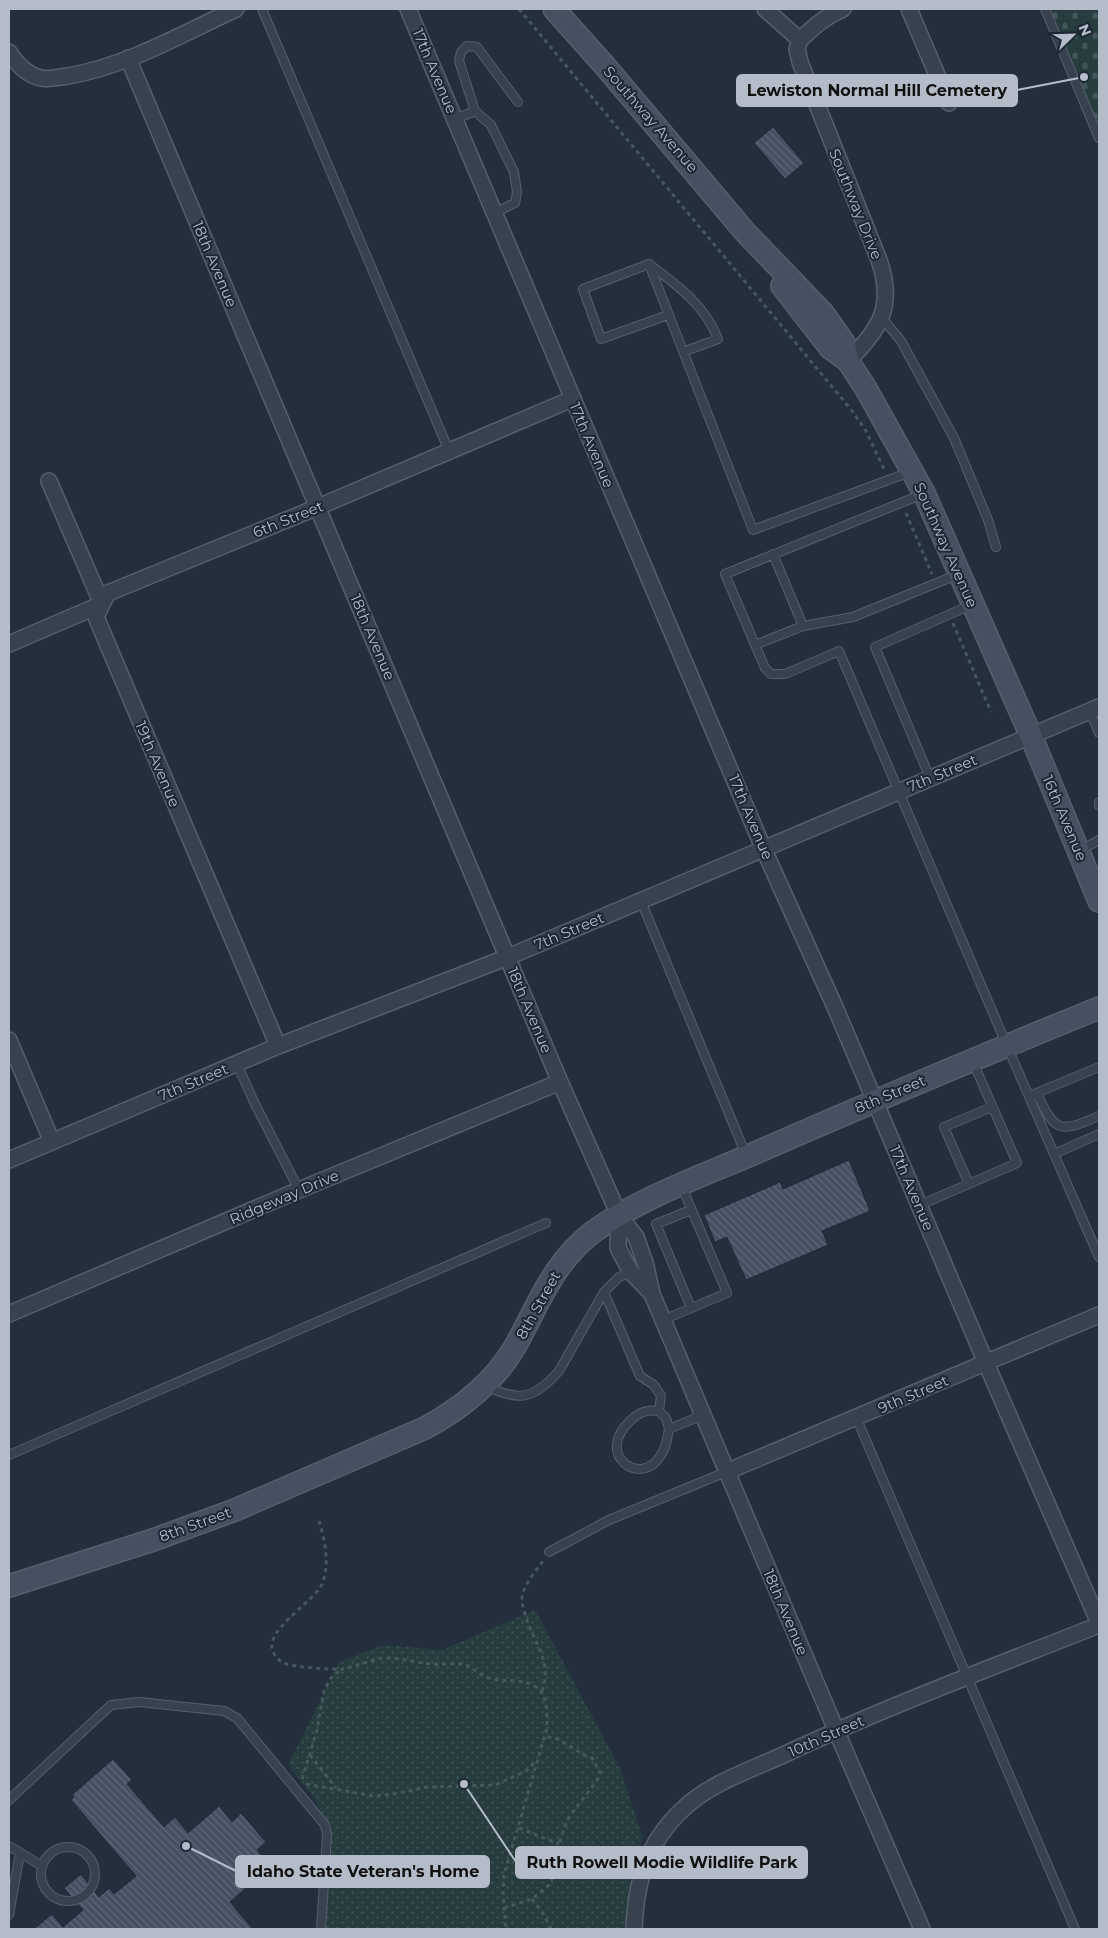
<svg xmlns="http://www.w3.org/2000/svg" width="1108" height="1938" font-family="Montserrat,sans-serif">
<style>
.cemetery{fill:url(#cemetery-stones)}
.park{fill:url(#park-dots)}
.building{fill:url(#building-back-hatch);stroke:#1f2835}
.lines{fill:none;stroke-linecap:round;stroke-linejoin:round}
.service-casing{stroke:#565f6c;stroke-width:10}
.minor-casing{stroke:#565f6c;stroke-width:18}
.secondary-casing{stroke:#565f6c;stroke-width:24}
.path{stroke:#44595c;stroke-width:3;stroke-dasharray:4 4;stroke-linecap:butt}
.service{stroke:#38414e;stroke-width:8}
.minor{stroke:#38414e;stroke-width:15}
.secondary{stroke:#465061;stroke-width:21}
.labels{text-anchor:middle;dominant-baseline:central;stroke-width:4;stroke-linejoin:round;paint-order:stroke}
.street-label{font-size:15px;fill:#b4bcc9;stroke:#1d2633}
.leader{fill:none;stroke:#b4bcc9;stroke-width:2}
.callout-dot{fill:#b4bcc9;stroke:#1d2633;stroke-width:2}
.callout{fill:#b4bcc9;stroke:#b4bcc9;stroke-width:2}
.callout-label{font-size:16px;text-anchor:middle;font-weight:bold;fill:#111}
</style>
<defs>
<pattern id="cemetery-stones" width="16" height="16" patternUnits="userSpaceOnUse" patternTransform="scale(1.25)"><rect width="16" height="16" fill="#263c3f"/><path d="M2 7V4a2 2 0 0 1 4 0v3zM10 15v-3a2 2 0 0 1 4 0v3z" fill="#435659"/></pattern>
<pattern id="park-dots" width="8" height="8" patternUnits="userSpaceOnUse" patternTransform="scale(1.25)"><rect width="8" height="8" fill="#263c3f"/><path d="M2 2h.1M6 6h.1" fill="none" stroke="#435659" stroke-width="1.8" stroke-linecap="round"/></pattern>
<pattern id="building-back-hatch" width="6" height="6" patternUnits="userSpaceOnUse" patternTransform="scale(1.25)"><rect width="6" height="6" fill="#455162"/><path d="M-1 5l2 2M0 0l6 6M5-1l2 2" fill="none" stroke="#5d6877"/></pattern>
</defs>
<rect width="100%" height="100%" fill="#242f3e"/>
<!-- cemetery -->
<path class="cemetery" d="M1040,9H1099V145Z"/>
<!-- park -->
<path class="park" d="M535,1610L620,1768L642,1835L633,1929H321L325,1825L316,1800L288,1765L339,1662L384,1645L442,1650Z"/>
<!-- building -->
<path class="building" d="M773,127L804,163L785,179L754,143Z
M849,1160L870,1211L822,1231L828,1245L746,1280L727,1237L715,1242L704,1215L780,1182L783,1189Z
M113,1759L132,1780L127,1784L164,1827L175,1817L188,1833L219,1806L232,1822L241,1813L266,1842L257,1850L271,1866L230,1902L253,1929H34L52,1914L63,1927L83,1910L64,1888L81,1874L99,1897L109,1888L114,1894L136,1876L71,1800L74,1797L72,1795Z"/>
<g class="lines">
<!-- service casing -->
<g class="service-casing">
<path id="service" d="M262,9L449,451
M1045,9L1099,138
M475,111L459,61L461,52L467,46L477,47L518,102
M455,119L475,111L491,125L514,172L517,192L515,203L494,213
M649,264C677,285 705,305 718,339L683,352
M668,315L601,339L583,289L649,264L753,530L910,472
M882,318L901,341L954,438L988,520L996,547
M923,494L725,574L765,668L771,674H785L839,651L1007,1046L1099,1257
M803,626L853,617L959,574
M755,645L803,626L773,554
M1090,711L1099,733
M930,778L875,647L971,605
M1099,802V806
M1079,851L1099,840
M641,901L746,1155
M237,1064L254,1102L299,1190
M1037,1093C1055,1133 1060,1133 1099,1116
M1034,1094L1099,1067
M1054,1154L1099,1134
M969,1184L944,1127L992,1107
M920,1205L1017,1163L973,1062
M691,1210L656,1224L691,1308
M604,1292L640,1376L654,1385L661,1396L659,1411C647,1409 640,1412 631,1420C593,1454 641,1489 661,1455C667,1446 667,1438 669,1429L703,1415
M663,1320L727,1293L681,1185
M487,1386C520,1403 535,1398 559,1371L604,1292L619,1277L631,1272
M659,1411L666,1418L669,1429
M856,1417L1075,1929
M9,1455L546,1223
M549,1552L609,1520L726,1472
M9,1800L111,1705L139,1702L224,1711L237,1718L325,1825L327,1835L321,1929
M9,1846L42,1866
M41 1874a27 27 0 1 1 54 0a27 27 0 1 1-54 0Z
M9,1915L20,1853"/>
</g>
<!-- minor casing -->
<g class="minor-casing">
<path id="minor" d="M408,9L764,850L835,1007L986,1363L1099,1623
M765,9L800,40
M909,9L949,103
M800,40L797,49L800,62L879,260C895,306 880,329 848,361
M800,40C814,27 825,16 843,9
M9,52C16,63 27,75 41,78C49,80 59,77 68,76C127,66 182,34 236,9
M128,58L560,1082L619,1215L636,1237L646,1266L652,1294L836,1730L922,1929
M49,481L102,604L96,617L278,1046
M9,644L102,604L108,593L318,507L572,399
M9,1040L52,1142
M9,1160L278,1046L508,957L1099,707
M619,1215L618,1248L631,1272L652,1294
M9,1314L299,1190L560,1082
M726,1472L1099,1315
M634,1929C636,1882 646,1844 682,1810C708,1784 748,1771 781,1756C885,1707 993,1667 1099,1625"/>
</g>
<!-- secondary casing -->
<g class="secondary-casing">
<path id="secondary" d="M554,9L605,66L745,232L823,313L844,343L848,361L865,387L924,493L1031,736L1099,901
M782,286L830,348L848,361
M9,1586L153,1540L235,1510L425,1428C460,1409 492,1384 513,1350C538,1307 551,1264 593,1232C641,1197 707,1174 762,1150C874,1101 986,1054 1099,1008"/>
</g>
<!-- path -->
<path class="path" d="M519,9L853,412L866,431L884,469
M906,513L932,574
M953,623L991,712
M319,1521C325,1539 330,1566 322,1584C314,1602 263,1631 273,1652C276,1658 280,1662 287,1664C295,1667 334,1670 343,1669C359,1666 374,1657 391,1658C405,1659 418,1663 432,1664C442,1665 456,1662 466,1665C475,1669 482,1677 492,1679C500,1681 507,1680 515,1681C547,1683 547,1701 547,1728L504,1875L503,1891L506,1929
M542,1691C554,1660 530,1639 524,1610C523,1606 521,1602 522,1598C524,1584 535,1572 543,1561
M310,1755L336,1788
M302,1779L317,1730L324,1691L330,1679L341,1669
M306,1784L373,1796L394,1794L428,1787L495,1785L526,1771L536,1761
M519,1828L559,1844
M532,1899L543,1913L551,1929
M504,1908L532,1899L549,1885L555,1873L559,1844L567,1820L598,1779L600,1772L592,1758L584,1755L558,1739L544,1736"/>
<!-- service -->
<use href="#service" class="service"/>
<!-- minor -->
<use href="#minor" class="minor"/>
<!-- secondary -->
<use href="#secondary" class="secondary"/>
</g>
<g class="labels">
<!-- street labels -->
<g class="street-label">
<text transform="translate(435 71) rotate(67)">17th Avenue</text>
<text transform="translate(651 119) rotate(49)">Southway Avenue</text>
<text transform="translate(856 204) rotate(68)">Southway Drive</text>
<text transform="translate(215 264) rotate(67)">18th Avenue</text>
<text transform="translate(592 445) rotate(67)">17th Avenue</text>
<text transform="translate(288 519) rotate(-22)">6th Street</text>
<text transform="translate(946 545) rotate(66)">Southway Avenue</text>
<text transform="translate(373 637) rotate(67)">18th Avenue</text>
<text transform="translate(158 764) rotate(67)">19th Avenue</text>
<text transform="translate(942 773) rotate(-23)">7th Street</text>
<text transform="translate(751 817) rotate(67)">17th Avenue</text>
<text transform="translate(1065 818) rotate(67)">16th Avenue</text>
<text transform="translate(569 931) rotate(-23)">7th Street</text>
<text transform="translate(530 1010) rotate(67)">18th Avenue</text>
<text transform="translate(193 1082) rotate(-23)">7th Street</text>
<text transform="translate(890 1094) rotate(-23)">8th Street</text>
<text transform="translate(912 1188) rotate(67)">17th Avenue</text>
<text transform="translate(284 1197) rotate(-23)">Ridgeway Drive</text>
<text transform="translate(538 1305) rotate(-61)">8th Street</text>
<text transform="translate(913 1394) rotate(-23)">9th Street</text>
<text transform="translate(195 1524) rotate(-20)">8th Street</text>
<text transform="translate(786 1612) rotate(67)">18th Avenue</text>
<text transform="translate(826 1736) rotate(-24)">10th Street</text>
</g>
</g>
<!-- callouts -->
<path class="leader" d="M1084 77L1017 90M464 1784L516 1862M186 1846L236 1871"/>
<g class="callout-dot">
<circle cx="1084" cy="77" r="5"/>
<circle cx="464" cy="1784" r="5"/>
<circle cx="186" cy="1846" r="5"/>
</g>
<g class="callout">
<rect x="737" y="75" width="280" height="31" rx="5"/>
<rect x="516" y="1847" width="291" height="31" rx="5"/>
<rect x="236" y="1856" width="253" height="31" rx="5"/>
</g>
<g class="callout-label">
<text x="877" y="96">Lewiston Normal Hill Cemetery</text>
<text x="662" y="1868">Ruth Rowell Modie Wildlife Park</text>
<text x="363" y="1877">Idaho State Veteran's Home</text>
</g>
<!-- border -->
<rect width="1108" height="1938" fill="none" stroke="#b4bcc9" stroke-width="20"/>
<!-- north arrow -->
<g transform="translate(1073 35) rotate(67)" stroke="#1d2633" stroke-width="4" paint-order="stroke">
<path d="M0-4L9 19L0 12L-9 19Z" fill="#b4bcc9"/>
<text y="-8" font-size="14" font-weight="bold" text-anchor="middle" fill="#b4bcc9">N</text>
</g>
</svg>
